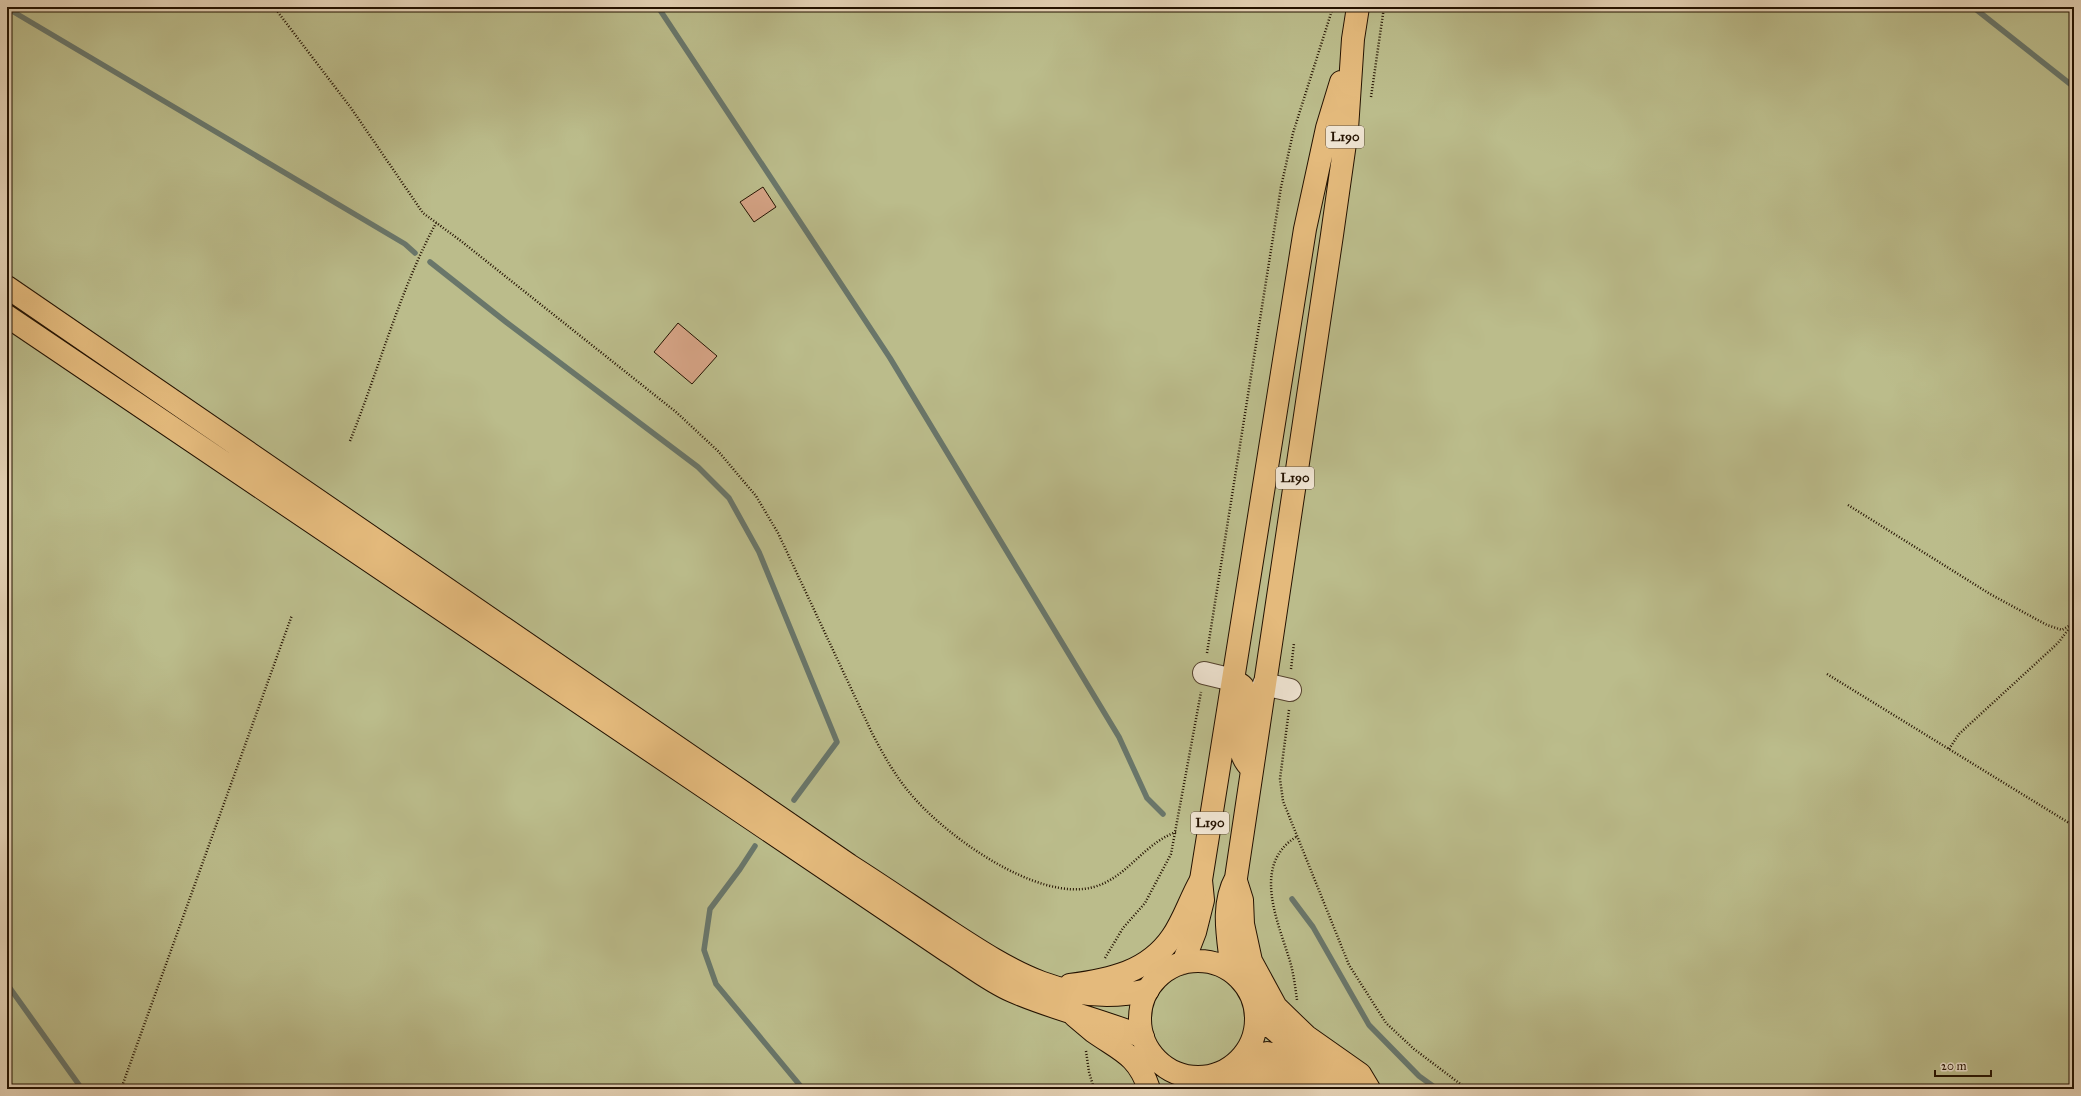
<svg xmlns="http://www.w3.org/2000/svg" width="2081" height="1096" font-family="'IM FELL Great Primer',serif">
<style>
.green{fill:#bbbc8b;stroke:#706746}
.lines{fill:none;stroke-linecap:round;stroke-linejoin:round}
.stream{stroke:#69766a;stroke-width:5.5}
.building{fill:#d5a385;stroke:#241200}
.minor-casing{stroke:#55432e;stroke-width:24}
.major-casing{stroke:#241200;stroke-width:24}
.highway-casing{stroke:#241200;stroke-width:24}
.path{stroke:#241200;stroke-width:2.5;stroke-dasharray:1 2;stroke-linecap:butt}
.minor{stroke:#efe4d2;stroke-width:22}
.major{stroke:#e4ba7c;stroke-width:22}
.highway{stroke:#e4ba7c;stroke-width:22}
.labels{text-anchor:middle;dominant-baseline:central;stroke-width:4;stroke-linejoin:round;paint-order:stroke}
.shield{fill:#efe4d2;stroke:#61513f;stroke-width:1}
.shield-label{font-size:13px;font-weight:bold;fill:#241200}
</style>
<rect width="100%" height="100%" fill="#e7d5b9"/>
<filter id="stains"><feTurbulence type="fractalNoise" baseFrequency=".005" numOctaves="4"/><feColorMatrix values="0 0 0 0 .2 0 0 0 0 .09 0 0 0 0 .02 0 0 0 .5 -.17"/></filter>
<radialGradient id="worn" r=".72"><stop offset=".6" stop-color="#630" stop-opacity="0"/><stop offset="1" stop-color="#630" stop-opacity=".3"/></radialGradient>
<!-- green -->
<path class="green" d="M7,7H2074V1089H7Z"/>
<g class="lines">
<!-- stream -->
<path class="stream" d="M658,7L890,358L1119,737L1147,798L1163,814
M1973,7L2074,87
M7,8L405,244L415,253
M430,262L506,322L698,467L729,498L759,552L837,742L794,800
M755,846L740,869L710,909L704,950L716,984L803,1089
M1292,899L1313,927L1369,1025L1419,1076L1437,1089
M7,984L82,1089"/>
</g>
<!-- building -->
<path class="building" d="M763,187L776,207L754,222L740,202Z
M678,323L717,356L692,384L654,352Z"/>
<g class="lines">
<!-- minor casing -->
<g class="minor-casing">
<path id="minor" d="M1204,673L1233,680
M1264,684L1290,690"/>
</g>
<!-- major casing -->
<g class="major-casing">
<path id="major" d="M1233,680C1236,682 1241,684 1243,687C1259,707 1223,742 1252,769
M1236,881L1242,900L1243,924L1251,961L1276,1007L1306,1036L1360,1074L1369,1089
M1140 1019a58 58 0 1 1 116 0a58 58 0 1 1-116 0Z
M1183,963L1195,932L1203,900L1201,880L1305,229L1327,128L1341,82
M1232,972C1229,940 1220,907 1236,878L1332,235L1347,129L1353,39L1358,7
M1257,1015L1283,1037L1302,1049L1315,1063L1352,1083
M1075,1016C1081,1021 1088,1027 1094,1032C1121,1051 1138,1055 1149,1089
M1240,1061L1267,1053L1313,1062
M1233,1089C1264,1062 1303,1076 1337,1089"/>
</g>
<!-- highway casing -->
<g class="highway-casing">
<path id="highway" d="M7,287L849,865C882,886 914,908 946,929C1010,971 1068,1009 1148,990
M7,316L947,951C968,964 989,981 1012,991C1055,1010 1100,1019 1143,1037
M1070,985C1110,980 1148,972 1172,937C1184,920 1190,899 1201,880"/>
</g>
<!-- path -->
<path class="path" d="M274,7L351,108L423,213L461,241L676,412L718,451L756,496L778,533L872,733C883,754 894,774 909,792C943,834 1037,903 1094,887C1128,877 1143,844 1176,832
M1371,97L1384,7
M350,441C379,369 399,292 436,223
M1848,505L1990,594L2047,625L2062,630L2074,623
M1207,653L1281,187L1293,133L1333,7
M1291,669L1294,643
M1827,674L2074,826
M1289,710L1280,779L1283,801L1349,965L1386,1023L1414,1049L1467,1089
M1949,749L1959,734L2058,643L2071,626
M1296,837C1253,864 1276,917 1288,955C1293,969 1295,985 1297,1000
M1105,958L1123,928L1145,903L1171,854L1201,692
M1086,1051L1089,1072L1094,1089
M121,1089L292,615"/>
<!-- minor -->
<use href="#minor" class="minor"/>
<!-- major -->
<use href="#major" class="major"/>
<!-- highway -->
<use href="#highway" class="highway"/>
</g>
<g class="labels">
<!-- shield labels -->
<g class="shield">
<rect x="1326" y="126" width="38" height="22" rx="3"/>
<rect x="1276" y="467" width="38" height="22" rx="3"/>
<rect x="1191" y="812" width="38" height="22" rx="3"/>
</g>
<g class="shield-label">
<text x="1345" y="137">L190</text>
<text x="1295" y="478">L190</text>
<text x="1210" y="823">L190</text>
</g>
</g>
<!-- margin -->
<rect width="2081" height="1096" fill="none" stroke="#e7d5b9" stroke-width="24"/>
<rect x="8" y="8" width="2065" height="1080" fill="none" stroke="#241200" stroke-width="2"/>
<rect x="12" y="12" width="2057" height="1072" fill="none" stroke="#241200"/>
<!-- scale -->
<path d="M1935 1070v6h56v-6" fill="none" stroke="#241200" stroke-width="2"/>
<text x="1941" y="1070" font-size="12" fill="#241200" stroke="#efe4d2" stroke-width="3" paint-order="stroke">20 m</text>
<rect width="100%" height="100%" filter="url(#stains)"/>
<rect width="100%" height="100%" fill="url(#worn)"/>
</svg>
